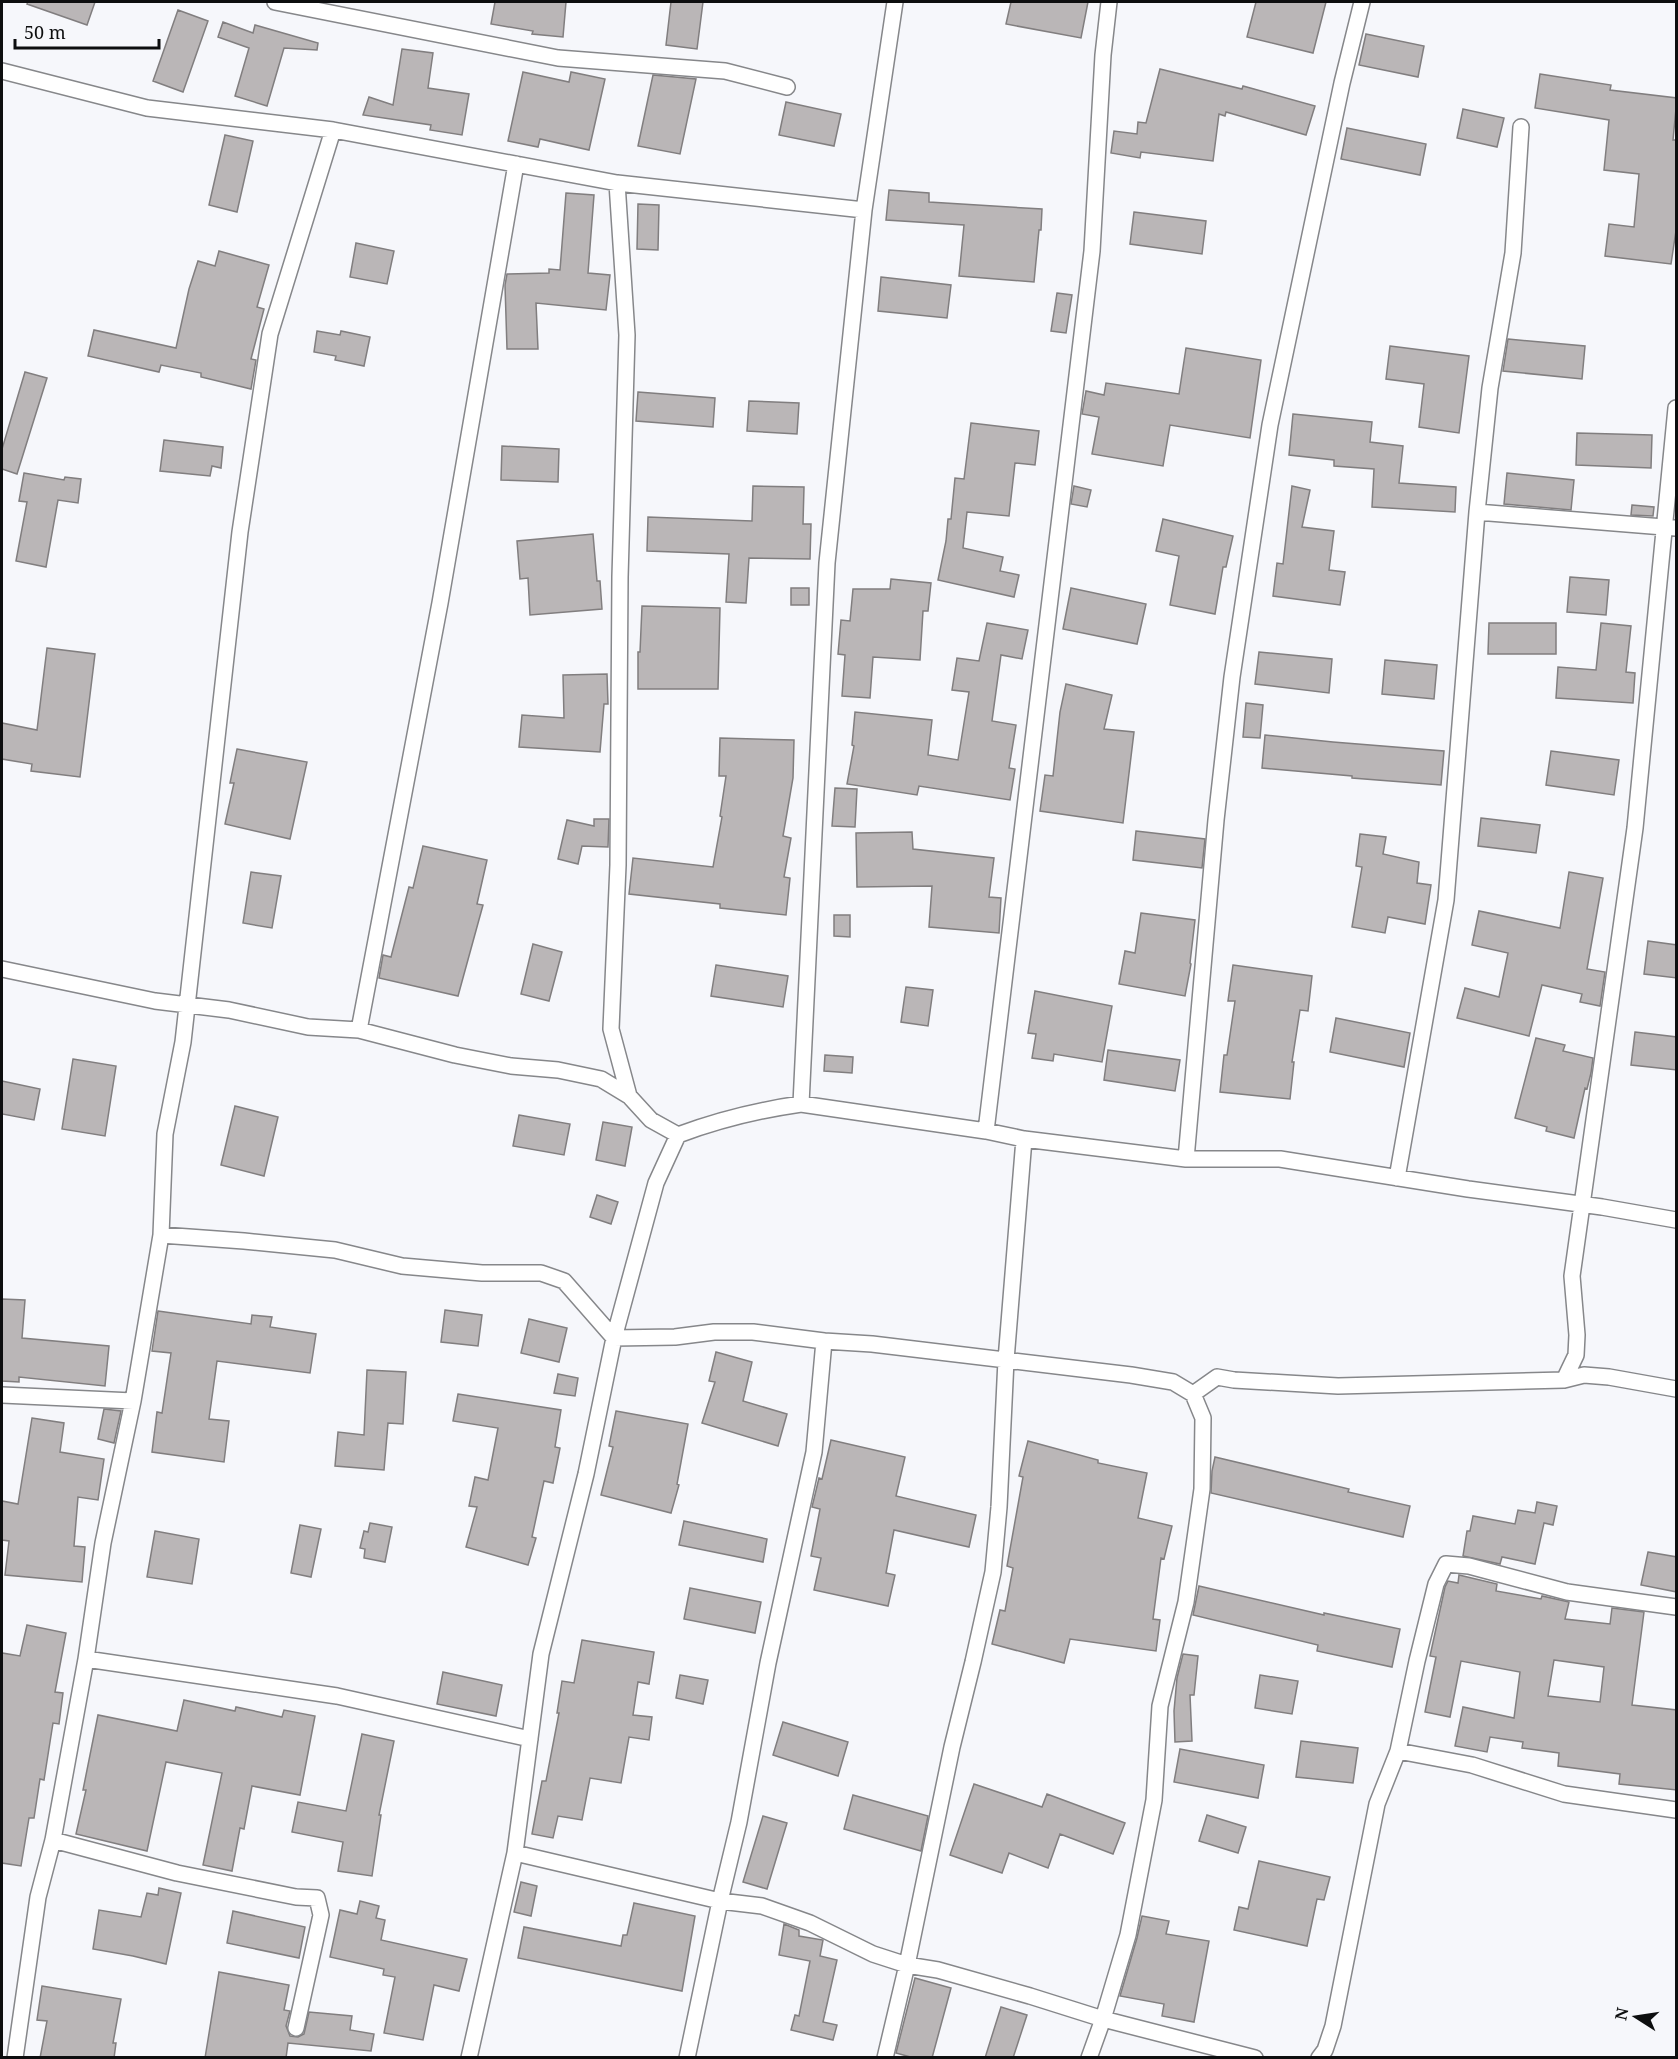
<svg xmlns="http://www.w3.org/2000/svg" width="1678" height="2059" font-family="'Noto Serif',serif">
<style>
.building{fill:#bab6b7;stroke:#817e7f;stroke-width:1.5;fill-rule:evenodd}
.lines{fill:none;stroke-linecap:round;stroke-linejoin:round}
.minor-casing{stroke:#86878a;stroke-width:18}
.minor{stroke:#fff;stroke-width:15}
</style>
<rect width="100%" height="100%" fill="#f6f7fb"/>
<!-- building -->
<path class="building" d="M28,2H95L87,25L27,4Z
M495,2H566L563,37L532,34L533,31L491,24Z
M671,2H703L697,49L666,45Z
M1011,2H1088L1081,38L1006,24Z
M1256,2H1326L1313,53L1247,37Z
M178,10L208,21L183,92L153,81Z
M223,22L253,33L255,25L318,43L317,50L284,48L267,106L235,96L249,48L218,37Z
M1366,34L1424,46L1418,77L1359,65Z
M402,49L433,53L428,88L469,94L462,135L430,130L431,125L363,115L369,97L393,105Z
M1160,69L1242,89L1243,86L1315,106L1306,135L1226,112L1225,116L1219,114L1213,161L1141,152L1140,158L1111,153L1114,131L1137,134L1138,122L1146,123Z
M523,72L569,82L571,72L605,79L589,150L540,139L538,147L508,141Z
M1540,74L1611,85L1610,90L1677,98L1673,140H1677V224L1671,264L1605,256L1609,224L1634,227L1639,174L1604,170L1609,120L1535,108Z
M653,75L696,79L680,154L638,146Z
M786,102L841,114L834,146L779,135Z
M1463,109L1504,118L1497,147L1457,138Z
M1347,128L1426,144L1420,175L1341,159Z
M225,135L253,141L237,212L209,205Z
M889,190L929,193V202L1042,209L1041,230H1039L1034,282L959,276L964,225L886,220Z
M566,193L594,195L588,273L610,275L606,310L536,303L538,349H507L505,285L507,274L549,273V269L560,270Z
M638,204L659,205L658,250L637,249Z
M1134,212L1206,221L1202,254L1130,244Z
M356,243L394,251L387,284L350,277Z
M219,251L269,265L257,307L264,309L251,359L256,360L251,389L201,377V373L161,365L159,372L88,356L94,330L176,348L189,289L198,261L215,266Z
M881,277L951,285L947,318L878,311Z
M1057,293L1072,295L1066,333L1051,331Z
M317,331L340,335L341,331L370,337L364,366L335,360L336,356L314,352Z
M1508,339L1585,346L1582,379L1503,371Z
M1390,346L1469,356L1459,433L1419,427L1424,384L1386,379Z
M1186,348L1261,360L1250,438L1170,425L1163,466L1092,454L1099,417L1082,414L1086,391L1104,395L1106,383L1179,394Z
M25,372L47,378L17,474L2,469V449Z
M638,392L715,398L713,427L636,421Z
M749,401L799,403L797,434L747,431Z
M1293,414L1372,422L1370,442L1403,446L1399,483L1456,487L1455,512L1372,507L1374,469L1334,466V460L1289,455Z
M971,423L1039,431L1035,465L1015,463L1009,516L967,512L963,548L1003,557L1000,571L1019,575L1014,597L938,580L946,541L948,519H951L955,478L964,479Z
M1577,433L1652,435L1651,468L1576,465Z
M164,440L223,447L221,468L212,466L210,476L160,471Z
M502,446L559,449L558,482L501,480Z
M24,473L64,480L65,477L81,479L78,503L58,500L46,567L16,561L27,502L19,501Z
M1507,473L1574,480L1571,510L1504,504Z
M753,486L804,487L803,524H811L810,559L749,558L746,603L726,602L729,554L647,551L648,517L752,521Z
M1074,486L1091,490L1087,507L1071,504Z
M1292,486L1310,490L1302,527L1334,531L1329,570L1345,572L1340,605L1273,596L1277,563L1283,564Z
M1632,505L1654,507L1653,516L1631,515Z
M1163,519L1233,536L1226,567H1223L1215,614L1170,605L1179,556L1156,551Z
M593,534L597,581H600L602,609L530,615L528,578L520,579L517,541Z
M1570,577L1609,580L1606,615L1567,612Z
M891,579L931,583L928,611H923L920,660L873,657L870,698L842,696L845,655L838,654L841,620L850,621L853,589H890Z
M791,588H809V605H791Z
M1071,588L1146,604L1137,644L1063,629Z
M642,606L720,608L718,689H638V652H640Z
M987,623L1028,630L1022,659L1001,655L992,721L1016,725L1009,768L1015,769L1010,800L919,786L917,795L847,784L854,746L852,745L855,712L932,720L928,755L958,760L969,692L952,690L957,658L979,661Z
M1489,623H1556V654H1488Z
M1601,623L1631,626L1626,672L1635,673L1633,703L1556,698L1558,667L1596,670Z
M47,648L95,654L80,777L31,771L32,764L2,759V723L37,730Z
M1259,652L1332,659L1329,693L1255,684Z
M1385,660L1437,665L1434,699L1382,694Z
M607,674L608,704H604L600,752L519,747L522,715L564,718L563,675Z
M1066,684L1112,695L1104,729L1134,732L1123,823L1040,811L1045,775L1053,776L1060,712Z
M1246,703L1263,705L1260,738L1243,737Z
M1265,735L1333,742L1444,751L1441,785L1352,778V776L1262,768Z
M720,738L794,740L793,778L783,836L791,838L784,877L790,878L786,915L720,908V904L629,894L633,858L713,867L722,817L720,816L726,776H719Z
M237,749L307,762L290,839L225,824L234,783H230Z
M1551,751L1619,760L1614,795L1546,785Z
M835,788L857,789L855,827L832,826Z
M1481,818L1540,825L1536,853L1478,846Z
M594,819H609L608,847L582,846L578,864L558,859L567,820L594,826Z
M1136,831L1205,839L1202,868L1133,860Z
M912,832L913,849L994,858L989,897L1001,898L999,933L929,927L932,886L857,887L856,833Z
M1360,834L1386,837L1383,854L1419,862L1417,883L1431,885L1425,924L1388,917L1385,933L1352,927L1362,867L1356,866Z
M423,846L487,860L477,904L483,905L458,996L379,978L383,955L391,957L409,887L413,888Z
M251,872L281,876L272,928L243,923Z
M1569,872L1603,878L1587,969L1605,972L1600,1006L1580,1002L1582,994L1542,985L1529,1036L1457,1018L1465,988L1499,997L1508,953L1472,945L1479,911L1560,928Z
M1141,913L1195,920L1190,963L1191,964L1185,996L1119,984L1125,951L1135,953Z
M834,915H850V937L834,936Z
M1648,941L1677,945V978L1644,974Z
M533,944L562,952L549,1001L521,994Z
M716,965L788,976L783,1007L711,996Z
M1233,965L1312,976L1308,1011L1300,1010L1292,1062H1294L1290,1099L1220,1092L1224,1055H1227L1235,1001H1228Z
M906,987L933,990L928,1026L901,1022Z
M1035,991L1112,1006L1102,1062L1054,1054L1053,1061L1032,1058L1036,1034L1028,1033Z
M1336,1018L1410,1033L1404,1067L1330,1052Z
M1635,1032L1677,1037V1070L1631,1065Z
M1536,1038L1565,1045L1563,1051L1593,1058L1591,1073L1587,1089L1585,1088L1574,1138L1546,1131L1547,1127L1515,1118Z
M1108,1050L1180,1060L1175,1091L1104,1080Z
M825,1055L853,1057L852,1073L824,1071Z
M73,1059L116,1066L105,1136L62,1129Z
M2,1081L40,1089L34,1120L2,1114Z
M235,1106L278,1117L264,1176L221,1165Z
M519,1115L570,1124L564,1155L513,1146Z
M603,1122L632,1127L625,1166L596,1160Z
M597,1195L618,1202L611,1224L590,1217Z
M2,1299L25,1300L22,1338L109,1346L105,1386L19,1377V1382L2,1381Z
M445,1310L482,1315L478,1346L441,1342Z
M158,1311L251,1324L252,1315L272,1317L270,1327L316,1334L310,1373L217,1361L209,1419L229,1421L224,1462L152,1452L157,1412L162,1413L171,1353L152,1351Z
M529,1319L567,1328L559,1362L521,1353Z
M716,1352L752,1362L743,1401L787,1414L778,1446L702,1423L715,1382L709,1381Z
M367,1370L406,1372L403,1424L388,1423L384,1470L335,1466L338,1432L364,1435Z
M558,1374L578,1378L575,1396L554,1393Z
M458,1394L561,1410L555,1447L560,1448L553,1483L544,1481L532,1537L536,1538L528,1565L466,1547L477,1507L469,1506L475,1477L488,1480L498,1428L453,1421Z
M104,1409L121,1411L114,1443L98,1439Z
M616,1411L688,1424L677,1484L679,1485L671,1513L601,1495L613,1447L609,1446Z
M32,1418L64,1423L60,1452L104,1459L98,1500L78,1497L74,1546L85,1547L82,1582L5,1575L9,1541L2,1540V1501L18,1504Z
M831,1440L905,1457L896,1496L976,1515L969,1547L894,1530L886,1573L895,1575L888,1606L814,1590L821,1558L811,1556L820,1509L812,1507L819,1478L822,1479Z
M1028,1441L1098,1460V1463L1147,1473L1138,1518L1172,1526L1164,1559L1161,1558L1153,1619L1160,1620L1156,1651L1070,1639L1064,1663L992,1644L1000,1610L1005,1611L1013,1568L1007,1566L1023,1477L1019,1476Z
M1215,1457L1349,1489L1348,1492L1410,1506L1403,1537L1211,1493L1212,1471Z
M1537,1502L1557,1506L1553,1525L1544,1523L1535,1564L1502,1557L1500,1564L1463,1556L1467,1531H1470L1473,1516L1515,1524L1518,1510L1535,1513Z
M684,1521L767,1539L763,1562L679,1545Z
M370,1523L392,1527L385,1562L364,1558L365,1549L360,1548L364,1531L368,1532Z
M300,1525L321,1529L311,1577L291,1573Z
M155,1531L199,1539L192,1584L147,1577Z
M1648,1552L1677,1557V1592L1641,1585Z
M1459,1575L1497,1584L1496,1591L1541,1599L1542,1596L1569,1602L1565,1619L1610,1624L1612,1608L1644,1612L1632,1705L1677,1710V1790L1619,1784L1620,1774L1558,1766L1559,1753L1522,1748L1523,1742L1490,1737L1487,1752L1455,1746L1463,1707L1514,1718L1520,1672L1461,1661L1450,1717L1425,1712L1436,1657L1430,1656L1445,1587L1448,1581L1458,1583ZM1554,1660L1604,1667L1600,1702L1548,1696Z
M1199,1586L1324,1615V1613L1400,1629L1392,1667L1317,1651L1318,1645L1193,1615Z
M690,1588L761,1602L755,1633L684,1619Z
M27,1625L66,1633L55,1692L63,1693L59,1724L53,1723L44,1780L40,1779L34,1818H29L21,1866L2,1863V1653L20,1656Z
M582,1640L654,1652L649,1684L638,1682L633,1715L652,1717L649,1740L629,1737L621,1783L590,1778L582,1820L558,1816L553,1838L532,1834L542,1781H546L559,1713H557L562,1681L574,1683Z
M1183,1654L1198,1656L1194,1695H1190L1192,1741L1175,1742L1174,1711L1177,1678Z
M443,1672L502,1685L496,1716L437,1704Z
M680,1675L708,1680L703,1704L676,1698Z
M1260,1675L1298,1681L1292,1714L1255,1708Z
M184,1700L235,1711L236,1707L282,1717L284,1710L315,1716L300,1795L252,1786L244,1829L240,1828L232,1871L203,1865L222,1773L166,1762L147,1851L76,1834L86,1790H83L98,1715L177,1731Z
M783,1722L848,1742L838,1776L773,1755Z
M362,1734L394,1741L379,1815H381L372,1876L338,1871L343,1842L292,1832L298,1802L346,1811Z
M1301,1741L1358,1748L1353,1783L1296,1777Z
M1180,1749L1264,1765L1258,1798L1174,1782Z
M974,1784L1042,1807L1047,1794L1125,1823L1113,1854L1060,1834L1048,1868L1009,1853L1002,1873L950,1855Z
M853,1795L928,1816L921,1851L844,1829Z
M1207,1815L1246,1827L1238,1853L1199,1841Z
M763,1816L787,1823L767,1889L743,1882Z
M1259,1861L1330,1877L1324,1900L1317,1899L1307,1946L1234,1930L1239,1907L1248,1909Z
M521,1882L537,1886L531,1916L514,1912Z
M159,1888L181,1893L166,1964L133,1956L93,1949L99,1910L141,1917L147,1893L158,1895Z
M360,1901L379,1906L376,1918L385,1920L381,1940L467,1959L459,1991L434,1985L423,2040L384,2033L395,1977L383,1975L384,1969L330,1957L340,1910L357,1914Z
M634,1903L695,1916L682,1991L518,1958L524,1927L621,1946L623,1935H627Z
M233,1911L305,1927L299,1958L227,1943Z
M1142,1916L1169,1921L1166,1934L1209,1941L1194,2022L1162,2016L1164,2004L1120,1996L1137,1938Z
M784,1924L799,1930V1936L823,1940L820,1956L837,1960L823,2022L837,2025L833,2040L791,2030L795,2015L799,2016L810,1961L779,1955Z
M219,1972L289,1985L284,2010L290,2011L286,2026L290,2036L298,2037L304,2034L309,2012L352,2016L350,2030L374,2034L371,2051L288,2043L286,2058H205Z
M915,1978L951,1988L932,2058H914L896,2053Z
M42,1986L121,1999L113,2043H116L114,2058H40L47,2021L37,2020Z
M1001,2007L1027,2015L1013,2058H985Z"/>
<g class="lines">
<!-- minor casing -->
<g class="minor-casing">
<path id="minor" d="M275,2L558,58L725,71L787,87
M2,71L147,108L333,130L617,183L864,210
M1521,127L1513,253L1490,388L1477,512L1676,528
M617,183L627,335L620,577L618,865L611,1029L629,1096
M2,969L155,1001L229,1010L308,1027L359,1030L455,1055L511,1066L558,1070L601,1079L629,1096L651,1120L678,1135L656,1183L614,1338L586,1474L541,1654L515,1853L469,2058
M359,1030L440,603L516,164
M801,1104L827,563L864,210L895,2
M986,1131L1092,251L1103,55L1109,2
M678,1135C718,1120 759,1110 801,1104L986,1131L1024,1139L1186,1159H1280L1468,1189L1602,1207L1676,1220
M1186,1159L1216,820L1232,677L1270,425L1342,83L1362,2
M1397,1178L1446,900L1477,512
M161,1235L244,1241L335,1250L402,1266L482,1273H541L564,1281L614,1338L675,1337L714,1332H753L824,1341L814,1452L768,1663L739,1822L720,1901L515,1853
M1564,1380L1576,1355L1577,1335L1572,1276L1635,828L1676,408
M1193,1394L1217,1377L1234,1380L1338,1386L1564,1380L1584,1375L1609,1377L1676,1389
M2,1395L133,1401
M86,1659L337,1696L530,1739
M1398,1751L1472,1765L1564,1794L1676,1810
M53,1840L177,1873L296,1897L317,1898L321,1915L296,2028
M15,2058L38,1897L53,1840L86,1659L103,1543L133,1401L161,1235L165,1134L183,1042L240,532L270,334L333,130
M687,2058L720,1901L762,1906L810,1923L873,1954L907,1965L938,1970L1030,1996L1103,2019L1128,1935L1154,1800L1160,1706L1186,1602L1202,1489L1203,1418L1193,1394L1173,1382L1131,1375L872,1344L824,1341
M885,2058L907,1965L952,1747L973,1662L993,1572L999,1507L1006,1360L1024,1139
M1089,2058L1103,2019L1255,2058
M1319,2058L1325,2050L1333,2026L1377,1804L1398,1751L1417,1661L1436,1584L1446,1564L1469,1566L1567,1592L1676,1607"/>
</g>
<!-- minor -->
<use href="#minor" class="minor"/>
</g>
<!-- border -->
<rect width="1678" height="2059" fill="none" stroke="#0d0e0f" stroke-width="6"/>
<!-- north arrow -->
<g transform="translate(1636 2017) rotate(282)" stroke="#f6f7fb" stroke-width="4.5" paint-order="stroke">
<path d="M0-4.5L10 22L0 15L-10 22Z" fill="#0d0e0f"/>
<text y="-9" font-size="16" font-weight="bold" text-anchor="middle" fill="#0d0e0f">N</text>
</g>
<!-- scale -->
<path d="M15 39v9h144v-9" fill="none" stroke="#0d0e0f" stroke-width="3"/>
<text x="24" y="39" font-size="18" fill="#0d0e0f" stroke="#f6f7fb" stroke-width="4.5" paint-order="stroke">50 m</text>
</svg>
